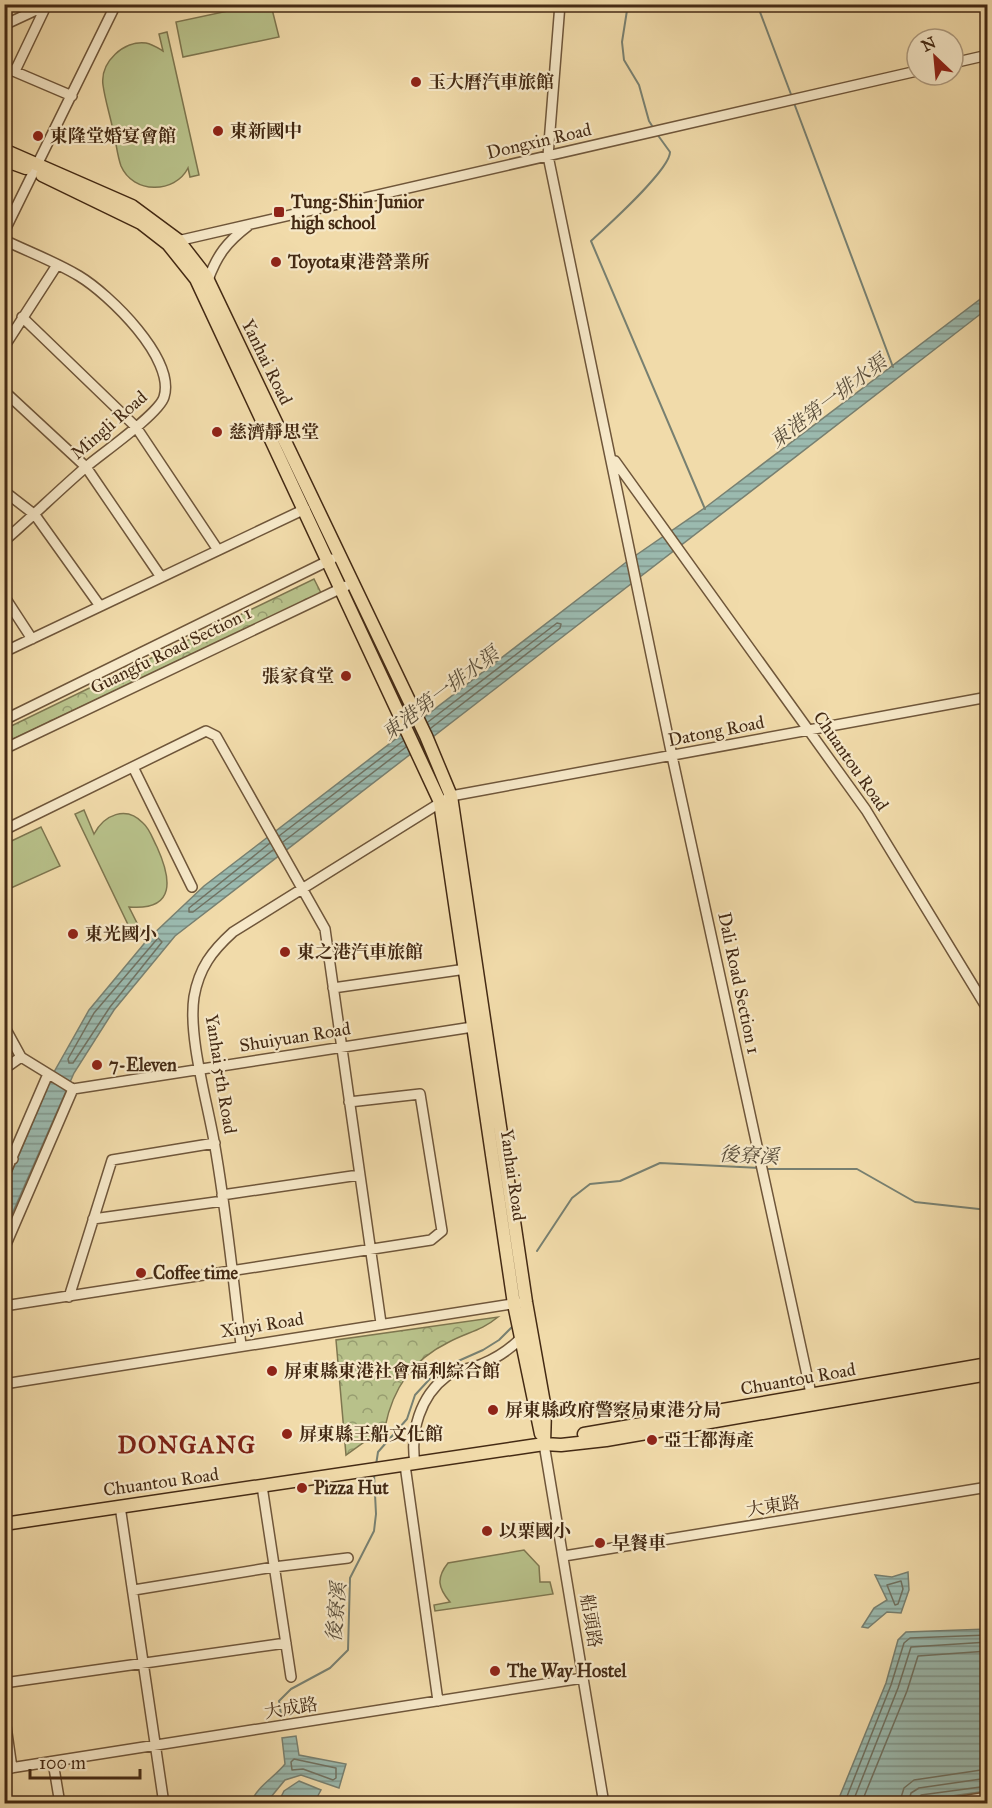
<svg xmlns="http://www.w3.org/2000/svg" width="992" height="1808" font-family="'IM FELL Great Primer','Noto Serif TC',serif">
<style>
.grass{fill:#b8c18a;stroke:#7e764f;stroke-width:1.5}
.park{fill:url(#park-crowns);stroke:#7e764f;stroke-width:1.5}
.water{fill:url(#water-rules);stroke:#788071;stroke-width:1.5}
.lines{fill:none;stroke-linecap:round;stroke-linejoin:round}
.shore{stroke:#707262;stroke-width:1.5}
.stream{stroke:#788071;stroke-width:2}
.minor-casing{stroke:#6f563a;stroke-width:12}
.major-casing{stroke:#442a14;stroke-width:15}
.minor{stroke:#f6e8c8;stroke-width:9}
.major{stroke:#f1dbaa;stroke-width:12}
.poi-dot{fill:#8f2418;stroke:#f6e8c8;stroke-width:2}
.labels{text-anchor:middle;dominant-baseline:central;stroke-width:4.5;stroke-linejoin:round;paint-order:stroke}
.poi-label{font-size:18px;font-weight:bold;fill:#442a14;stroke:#f6e8c8;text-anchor:start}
.street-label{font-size:18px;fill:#442a14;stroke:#f6e8c8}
.water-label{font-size:20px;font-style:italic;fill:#5a4e3b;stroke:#f6e8c8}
.district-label{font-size:24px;font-weight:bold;letter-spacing:1.5px;fill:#7a1f14;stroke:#f6e8c8}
</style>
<defs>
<pattern id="park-crowns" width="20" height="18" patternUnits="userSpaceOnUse" patternTransform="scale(1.5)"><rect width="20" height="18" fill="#b8c18a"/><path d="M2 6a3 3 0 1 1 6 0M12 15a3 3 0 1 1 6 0" fill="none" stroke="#979d70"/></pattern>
<pattern id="water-rules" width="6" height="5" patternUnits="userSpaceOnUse" patternTransform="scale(1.5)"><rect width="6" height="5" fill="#9bbaaf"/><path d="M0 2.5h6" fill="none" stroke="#80978d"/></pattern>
</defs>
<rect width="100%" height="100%" fill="#f1dbaa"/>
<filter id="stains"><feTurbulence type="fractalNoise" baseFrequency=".00333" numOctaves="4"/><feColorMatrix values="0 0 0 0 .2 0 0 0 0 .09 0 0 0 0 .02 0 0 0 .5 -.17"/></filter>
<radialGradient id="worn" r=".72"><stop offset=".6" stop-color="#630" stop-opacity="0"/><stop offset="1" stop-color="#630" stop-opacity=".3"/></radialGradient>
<!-- grass -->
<path class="grass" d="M256,5H271L279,37L183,57L176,22Z
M167,32L199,175L190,177L188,168C175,194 133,194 121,166C117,155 116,141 113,130C110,115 105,100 103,85C100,62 124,40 146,43C152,44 158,48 163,51L159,34Z
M84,810L94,834C104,815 126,805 143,823C150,829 153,840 157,847C171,878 177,911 129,907L141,931L133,935L75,814Z
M41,827L60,866L11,888L5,874V844Z
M524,1550L539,1566L540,1582H550L553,1594L435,1611L434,1605L450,1602C438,1588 436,1578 448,1563Z"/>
<!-- park -->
<path class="park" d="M314,579L321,593L5,743V729Z
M498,1317C481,1331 468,1332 449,1342C412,1360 393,1388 385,1427L346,1455L336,1340Z"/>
<!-- water -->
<path class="water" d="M987,294V309L175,936L114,1010L74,1073L5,1230V1188L54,1072L89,1010L148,939L204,886L629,560L706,507Z
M908,1572L909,1590L901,1613L887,1612L868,1628L862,1627L874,1608L887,1600L875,1575L892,1577Z
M987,1629V1791L902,1803H837L886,1683L898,1640L906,1632Z
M296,1736L299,1755L346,1764L339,1788L301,1775L285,1780L266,1803H251C256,1787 275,1777 285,1764L282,1738Z
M299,1781L321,1790L314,1803H278L284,1791Z"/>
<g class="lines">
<!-- shore -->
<path class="shore" d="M428,722L557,623L561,624L560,628L431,728
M279,836L403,741
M283,842L406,747
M270,843L189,908V912H193L273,850
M158,938L162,942L110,1007L73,1063H69L68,1059L94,1013Z
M901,1581L903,1589L898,1604L895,1605L887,1585Z
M294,1759L336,1768V1778L333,1780L303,1769L292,1770L291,1762Z
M844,1804L891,1685L904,1643L910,1638L988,1635
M852,1804L898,1688L911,1647L988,1642
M861,1804L907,1691L918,1656L988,1651
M899,1804L904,1788L914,1780L988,1769
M908,1804L911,1793L919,1788L988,1778
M916,1804L921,1795L988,1786"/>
<!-- stream -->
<path class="stream" d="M628,4L622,42L624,60L639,85L649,121L654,129
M757,4L792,97
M794,103L893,367
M657,134L670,152C670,170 607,226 591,241L705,509
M765,1169H857L915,1202L988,1210
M537,1251L572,1198L590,1184L620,1181L660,1163L760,1168
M376,1465L378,1452L407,1419L415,1395L438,1370L483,1350L499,1340L513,1326
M281,1715L279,1701L291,1689L330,1668L348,1650L350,1578L374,1531L376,1514L374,1474"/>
<!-- minor casing -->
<g class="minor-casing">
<path id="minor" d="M560,4L548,156L672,756L812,1398
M4,25L47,5
M953,63L988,55
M4,67L72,96
M15,71L47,4
M4,232L116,4
M4,240C29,252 56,262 79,276C109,294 176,359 164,397C159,414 101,454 86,467C58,491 32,517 4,541
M173,242L917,71
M208,280C217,255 227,242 248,226
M22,317L136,427L218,550
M4,347L57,265
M4,391L86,467L161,577
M615,461L866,810L988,1010
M4,491L35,515L100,606
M4,596L32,639
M4,652L305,509
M4,720L332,559
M4,749L346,586
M133,767L192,887
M4,830L206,731L216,736L325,929L381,1323
M333,988L466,969
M4,1026L21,1057L73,1089L479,1026
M4,1069L21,1057
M4,1148L13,1159
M4,1176L48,1074
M222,1195L359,1175
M93,1219L223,1201
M4,1249L73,1089
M69,1297L112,1160L215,1143
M4,1306L431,1240L442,1231L420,1094L349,1102
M241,1345C233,1277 226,1208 214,1141C207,1101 188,1036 194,997C199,968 212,951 233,932L451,796L988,697
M4,1384L518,1303
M544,1444L604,1804
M415,1463C410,1432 420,1396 447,1376C457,1369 471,1369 482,1364C497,1358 509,1350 520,1339
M405,1465L438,1701
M262,1486L291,1677
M120,1506L164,1804
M564,1556L988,1487
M134,1590L274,1567L348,1558
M4,1683L286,1643
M4,1712L12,1768
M53,1762L60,1804
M4,1769L583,1678
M944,1804L988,1797"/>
</g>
<!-- major casing -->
<g class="major-casing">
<path id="major" d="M4,150L132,206L178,240L206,276L426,736L451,796L526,1302L545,1409L544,1444
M4,160L26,168
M42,175L141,223L168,244L196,279L440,802L514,1304L541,1434
M584,1434L988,1364
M4,1524L544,1444L561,1445L606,1440L988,1374"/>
</g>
<!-- minor -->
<use href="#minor" class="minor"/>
<!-- major -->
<use href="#major" class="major"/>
</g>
<!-- markers -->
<g class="poi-dot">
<circle cx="416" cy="82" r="6"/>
<circle cx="218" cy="131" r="6"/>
<circle cx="38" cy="136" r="6"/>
<rect x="273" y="206" width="12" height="12" rx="3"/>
<circle cx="276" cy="262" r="6"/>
<circle cx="217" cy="432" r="6"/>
<circle cx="346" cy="676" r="6"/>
<circle cx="73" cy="934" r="6"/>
<circle cx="285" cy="952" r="6"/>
<circle cx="97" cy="1065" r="6"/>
<circle cx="141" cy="1273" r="6"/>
<circle cx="272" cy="1371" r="6"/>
<circle cx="493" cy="1410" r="6"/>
<circle cx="287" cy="1434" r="6"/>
<circle cx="652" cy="1440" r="6"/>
<circle cx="302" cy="1488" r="6"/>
<circle cx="487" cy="1531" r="6"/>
<circle cx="600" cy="1543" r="6"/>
<circle cx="495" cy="1671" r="6"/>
</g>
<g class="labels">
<!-- poi labels -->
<g class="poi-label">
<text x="428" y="82">玉大曆汽車旅館</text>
<text x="230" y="131">東新國中</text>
<text x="50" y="136">東隆堂婚宴會館</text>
<text x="291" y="202">Tung-Shin Junior<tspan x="291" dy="21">high school</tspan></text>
<text x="288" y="262">Toyota東港營業所</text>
<text x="229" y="432">慈濟靜思堂</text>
<text x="334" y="676" text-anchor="end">張家食堂</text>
<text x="85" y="934">東光國小</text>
<text x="297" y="952">東之港汽車旅館</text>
<text x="109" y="1065">7-Eleven</text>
<text x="153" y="1273">Coffee time</text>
<text x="284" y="1371">屏東縣東港社會福利綜合館</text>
<text x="505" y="1410">屏東縣政府警察局東港分局</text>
<text x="299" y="1434">屏東縣王船文化館</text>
<text x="664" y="1440">亞士都海產</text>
<text x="314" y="1488">Pizza Hut</text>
<text x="499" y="1531">以栗國小</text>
<text x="612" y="1543">早餐車</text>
<text x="507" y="1671">The Way Hostel</text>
</g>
<!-- street labels -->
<g class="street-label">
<text transform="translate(539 141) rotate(-13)">Dongxin Road</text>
<text transform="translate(267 362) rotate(64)">Yanhai Road</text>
<text transform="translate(109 425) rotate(-41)">Mingli Road</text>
<text transform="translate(171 650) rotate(-26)">Guangfu Road Section 1</text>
<text transform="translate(716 731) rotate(-11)">Datong Road</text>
<text transform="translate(851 761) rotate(55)">Chuantou Road</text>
<text transform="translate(739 983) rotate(78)">Dali Road Section 1</text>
<text transform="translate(295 1037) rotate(-9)">Shuiyuan Road</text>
<text transform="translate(221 1074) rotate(81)">Yanhai 5th Road</text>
<text transform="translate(513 1175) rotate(82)">Yanhai Road</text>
<text transform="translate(262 1325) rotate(-9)">Xinyi Road</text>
<text transform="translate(798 1379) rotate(-10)">Chuantou Road</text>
<text transform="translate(161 1482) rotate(-8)">Chuantou Road</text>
<text transform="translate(773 1506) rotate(-9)">大東路</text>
<text transform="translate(591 1621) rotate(81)">船頭路</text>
<text transform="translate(291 1708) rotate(-9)">大成路</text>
</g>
<!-- water labels -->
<g class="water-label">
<text transform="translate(828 401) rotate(-37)">東港第一排水渠</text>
<text transform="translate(440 693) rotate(-37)">東港第一排水渠</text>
<text transform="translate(749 1155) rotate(3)">後寮溪</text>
<text transform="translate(336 1612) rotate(-85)">後寮溪</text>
</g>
<!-- district labels -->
<g class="district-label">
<text x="187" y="1445">DONGANG</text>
</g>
</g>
<!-- margin -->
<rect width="992" height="1808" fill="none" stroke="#f1dbaa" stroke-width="24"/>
<rect x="6" y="6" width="980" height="1796" fill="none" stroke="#442a14" stroke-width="3"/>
<rect x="12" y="12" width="968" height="1784" fill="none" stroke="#442a14" stroke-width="1.5"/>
<!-- north arrow -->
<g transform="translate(935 57) rotate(334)"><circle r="28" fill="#f6e8c8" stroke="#af9c80" stroke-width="1.5"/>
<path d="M0-4.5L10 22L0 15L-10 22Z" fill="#8f2418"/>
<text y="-9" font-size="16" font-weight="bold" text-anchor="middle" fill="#442a14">N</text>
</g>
<!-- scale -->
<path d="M30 1769v9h110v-9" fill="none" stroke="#442a14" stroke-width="3"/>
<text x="39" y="1769" font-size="18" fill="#442a14" stroke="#f6e8c8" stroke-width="4.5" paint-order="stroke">100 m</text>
<rect width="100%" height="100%" filter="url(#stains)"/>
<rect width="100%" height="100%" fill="url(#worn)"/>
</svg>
